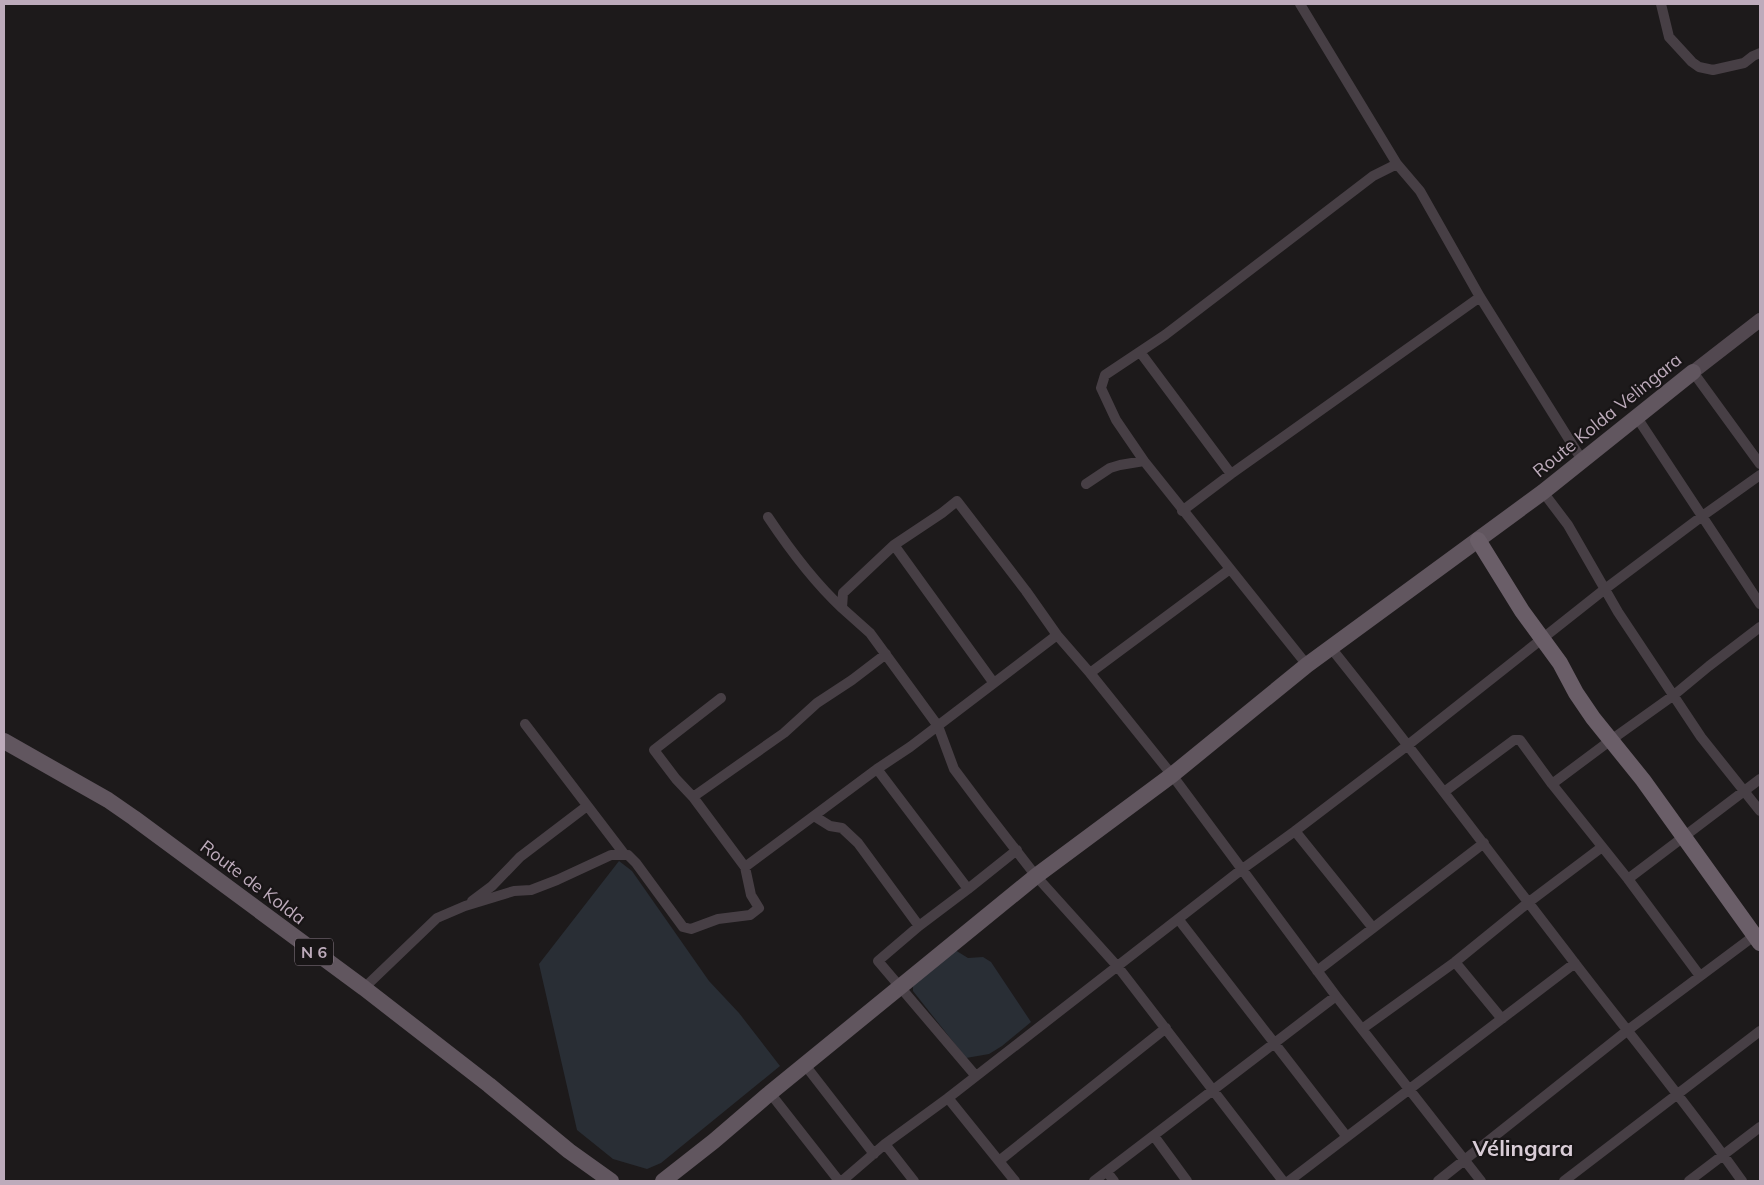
<svg xmlns="http://www.w3.org/2000/svg" width="1764" height="1185" font-family="Mulish,sans-serif">
<style>
.green{fill:#292e35}
.lines{fill:none;stroke-linecap:round;stroke-linejoin:round}
.minor{stroke:#473f45;stroke-width:10}
.secondary{stroke:#524850;stroke-width:14}
.primary{stroke:#61565f;stroke-width:16}
.trunk{stroke:#6a5e68;stroke-width:16}
.labels{text-anchor:middle;dominant-baseline:central;stroke-width:4.5;stroke-linejoin:round;paint-order:stroke}
.shield{fill:#181516;stroke:#8c7e8a;stroke-width:1}
.shield-label{font-size:16px;font-weight:bold;fill:#bdabbb}
.street-label{font-size:18px;fill:#bdabbb;stroke:#181516}
.district-label{font-size:22px;font-weight:bold;fill:#d9cdd7;stroke:#181516}
</style>
<rect width="100%" height="100%" fill="#1d1a1b"/>
<!-- green -->
<path class="green" d="M619,861L632,871L709,981L739,1013L780,1066L661,1163L647,1169L613,1159L577,1130L539,964Z
M955,950L968,958L983,957L991,962L1031,1022L1002,1046L989,1054L966,1058L913,991V984Z"/>
<g class="lines">
<!-- minor -->
<path class="minor" d="M1300,4L1397,164L1420,191L1480,297L1582,460
M1661,4L1669,37L1692,62L1699,67L1713,70L1744,63L1753,56L1760,53
M1140,352L1231,474
M1693,372L1760,464
M1636,416L1760,604
M1086,484L1110,468L1120,465L1144,461
M1543,492L1568,525L1618,612L1701,737L1760,811
M1182,511L1231,474L1480,297
M768,517C790,550 813,581 842,608
M894,545L942,513L957,501L1026,591L1057,635L1090,673L1172,775L1336,996L1481,1181
M1331,648C1414,751 1493,857 1574,962C1630,1035 1689,1106 1742,1181
M1307,665L1144,461L1116,420L1101,388L1105,375L1165,335L1373,176L1397,164
M1090,673L1230,569
M993,682L894,545L843,593L842,608L870,633L938,726L954,769L984,809L1036,876L1118,967L1283,1181
M525,724L625,855
M877,769L910,747L1057,635
M1552,784L1611,740L1674,695L1709,666L1760,627
M1444,792L1514,740H1520L1552,784L1628,879L1700,976
M693,797L784,733L817,703L852,680L886,654
M814,816L830,826L842,828L858,843L919,926
M1295,831L1373,928
M745,867L877,769L968,889L919,926L878,961L975,1075
M1628,879L1760,779
M968,889L1017,850
M472,901L492,886L520,857L587,806
M1179,920L1347,1137
M1455,962L1502,1019
M1317,971L1484,843
M364,988L437,918L465,906L514,891L531,890L557,880L611,855H628L636,863L683,927L691,929L718,919L750,915L759,908L751,895L745,867L693,797L676,779L654,750L721,698
M1362,1029L1455,962L1529,902L1602,847
M805,1065L874,1154
M770,1093L839,1181
M948,1098L1015,1181
M1154,1136L1187,1181
M885,1144L914,1181
M999,1161L1166,1028
M1107,1172L1114,1181
M842,1181L885,1144L948,1098L1241,870L1295,831L1408,745L1605,589L1701,517L1760,475
M1094,1181L1336,996
M1289,1181L1575,963
M1438,1181L1628,1030L1758,933
M1564,1181L1760,1031
M1689,1181L1760,1127"/>
<!-- secondary -->
<path class="secondary" d="M1693,372L1760,320"/>
<!-- primary -->
<path class="primary" d="M4,741L108,800L134,818L364,988L489,1085L569,1151L611,1181
M663,1181L714,1141L770,1093L1036,876L1172,775L1307,665L1543,492L1693,372"/>
<!-- trunk -->
<path class="trunk" d="M1478,540L1522,611L1560,663L1576,693L1593,718L1643,780L1760,943"/>
</g>
<g class="labels">
<!-- shield labels -->
<rect class="shield" x="295" y="938.5" width="38" height="27" rx="4"/>
<g class="shield-label">
<text x="314" y="952">N 6</text>
</g>
<!-- street labels -->
<g class="street-label">
<text transform="translate(1607 415) rotate(-39)">Route Kolda Velingara</text>
<text transform="translate(253 882) rotate(37)">Route de Kolda</text>
</g>
<!-- district labels -->
<g class="district-label">
<text x="1523" y="1148">Vélingara</text>
</g>
</g>
<!-- border -->
<rect width="1764" height="1185" fill="none" stroke="#bdabbb" stroke-width="10"/>
</svg>
